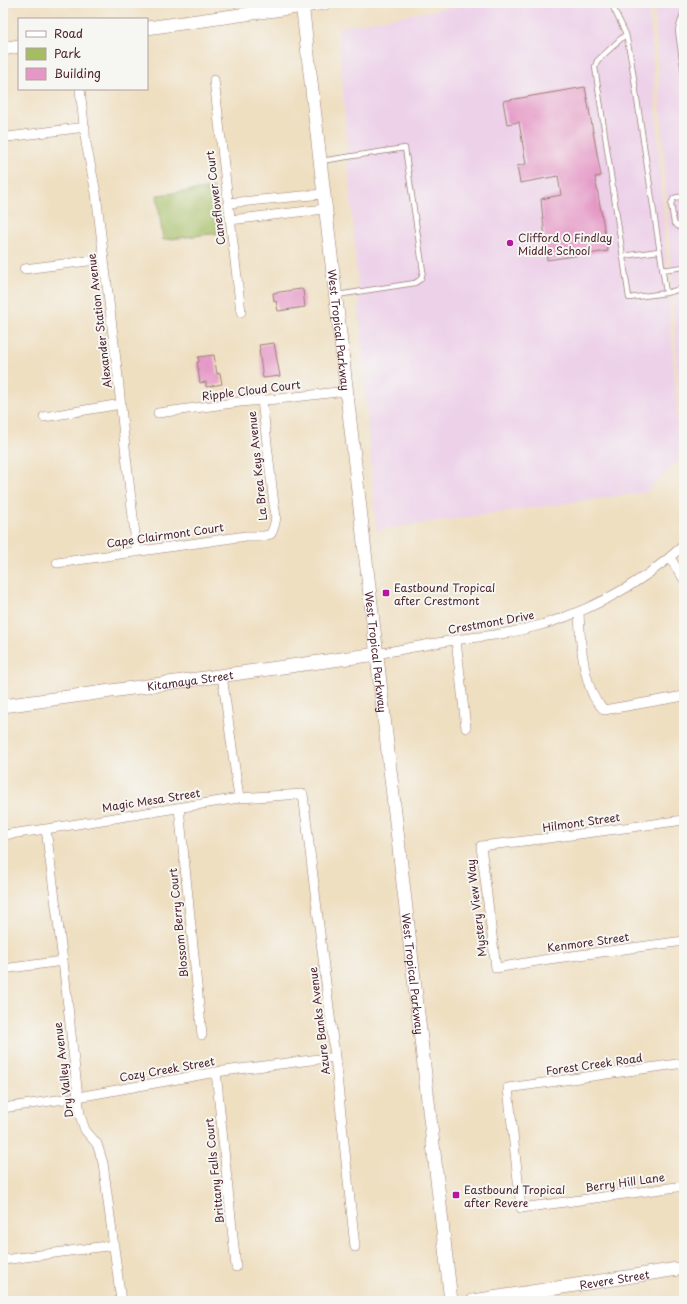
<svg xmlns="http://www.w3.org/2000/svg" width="687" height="1304" font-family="'Playpen Sans',sans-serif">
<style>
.built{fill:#edd1e9}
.green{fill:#a4bd63;stroke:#776e47}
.building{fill:#e598c6}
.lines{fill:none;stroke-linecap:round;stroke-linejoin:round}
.lane-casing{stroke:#9c7f76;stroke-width:6}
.street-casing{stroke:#9c7f76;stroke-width:10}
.secondary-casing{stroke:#9c7f76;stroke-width:14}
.lane{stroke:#fff;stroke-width:4.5}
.street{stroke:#fff;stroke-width:9}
.secondary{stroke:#fff;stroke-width:13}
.poi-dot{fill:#b5179e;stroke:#f6f6f2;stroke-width:1.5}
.labels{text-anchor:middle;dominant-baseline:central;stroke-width:4;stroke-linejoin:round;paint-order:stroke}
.street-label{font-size:11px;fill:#4a1f2b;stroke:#f6f6f2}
.poi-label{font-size:11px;fill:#4a1f2b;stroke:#f6f6f2;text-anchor:start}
</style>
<rect width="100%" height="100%" fill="#f6f6f2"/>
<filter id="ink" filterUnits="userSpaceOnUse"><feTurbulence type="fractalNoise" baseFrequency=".025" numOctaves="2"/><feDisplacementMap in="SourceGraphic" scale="8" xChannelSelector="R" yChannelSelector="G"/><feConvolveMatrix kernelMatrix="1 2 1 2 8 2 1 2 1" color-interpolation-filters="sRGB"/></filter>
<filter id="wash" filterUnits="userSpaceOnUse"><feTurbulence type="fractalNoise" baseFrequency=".012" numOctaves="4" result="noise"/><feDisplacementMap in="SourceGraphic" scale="16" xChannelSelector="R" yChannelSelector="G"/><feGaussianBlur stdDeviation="0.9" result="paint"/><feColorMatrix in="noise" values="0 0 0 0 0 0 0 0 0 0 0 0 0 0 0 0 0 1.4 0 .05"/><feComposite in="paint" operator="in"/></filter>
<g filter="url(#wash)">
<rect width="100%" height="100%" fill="#efdfc1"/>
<!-- built -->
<path class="built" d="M475,3H649L680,459L646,492L376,530L338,27Z
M654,3H684L683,461Z"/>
<!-- green -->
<path class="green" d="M214,188L219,233L163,240L157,195Z"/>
<g id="blocks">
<!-- building -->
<path class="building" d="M585,87L601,176L595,177L608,251L547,260L541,199L561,195L558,176L520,183L517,166L526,164L519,122L507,124L503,101Z
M301,289L303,290L305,307L278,311L276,301L274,302L273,293Z
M274,343L280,376L263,378L259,350H260L259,345Z
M214,355L217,374L220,373L222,384L206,387V382L200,383L197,362H199L198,357Z"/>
</g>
</g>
<g filter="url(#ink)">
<use href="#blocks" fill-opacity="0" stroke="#9c7f76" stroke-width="1"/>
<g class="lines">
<!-- lane casing -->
<g class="lane-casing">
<path id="lane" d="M611,3L626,34L631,59L666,293L629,298L595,67L597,61L626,34
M684,11L678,30L684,74
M321,161L405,148L423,271L421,279L415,283L337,295
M684,196L674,198L671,204L674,223L679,227H684
M623,256L659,251
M662,270L684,267
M666,293L684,288"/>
</g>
<!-- street casing -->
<g class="street-casing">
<path id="street" d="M214,80L241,312
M80,89L86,143L96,193L118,377L125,447L137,552
M8,137L85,127
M229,203L323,194
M230,220L325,209
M24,269L104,259
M158,413L240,402L278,399L346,391
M44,417L121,404
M670,558L684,579
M57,563L246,536H264L271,534C276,523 277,517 274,505L262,400
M579,612C580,638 582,670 593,695C595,700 600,705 604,710L684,696
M456,640L466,728
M377,654C403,649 429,644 455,640C477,637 500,635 521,630C581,617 639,586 684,545
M222,675L239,798
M179,808L202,1035
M684,820L549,838L481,846L496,968L549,959L684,941
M46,829L63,961L80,1115L85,1130L97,1144L103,1163L121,1301
M3,835L46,829L239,798L303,794L335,1057L355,1247
M3,969L63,961
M684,1063L508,1088L521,1208L684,1186
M216,1072L236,1267
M3,1108L78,1097L216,1072L335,1057
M3,1260L114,1245"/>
</g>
<!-- secondary casing -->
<g class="secondary-casing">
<g id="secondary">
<path id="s1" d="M302,3L451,1301"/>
<path d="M147,28L325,3"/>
<path d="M3,49L19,46"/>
<path id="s2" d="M3,706L377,654"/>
<path id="s3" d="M473,1301L684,1268"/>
</g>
</g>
<!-- lane -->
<use href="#lane" class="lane"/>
<!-- street -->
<use href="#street" class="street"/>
<!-- secondary -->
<use href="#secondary" class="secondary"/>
</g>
</g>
<!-- markers -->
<g class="poi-dot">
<circle cx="510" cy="243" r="4"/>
<rect x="382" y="589" width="8" height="8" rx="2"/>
<rect x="452" y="1191" width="8" height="8" rx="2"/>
</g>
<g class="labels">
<!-- street labels -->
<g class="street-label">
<text transform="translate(215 198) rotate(-97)">Caneflower Court</text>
<text transform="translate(99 321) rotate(-97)">Alexander Station Avenue</text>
<text stroke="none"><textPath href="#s1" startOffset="329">West Tropical Parkway</textPath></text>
<text transform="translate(251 390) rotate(-7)">Ripple Cloud Court</text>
<text transform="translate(257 466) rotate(-96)">La Brea Keys Avenue</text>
<text transform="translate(165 535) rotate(-8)">Cape Clairmont Court</text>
<text transform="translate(491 622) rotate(-10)">Crestmont Drive</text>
<text stroke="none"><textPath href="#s1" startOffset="653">West Tropical Parkway</textPath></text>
<text stroke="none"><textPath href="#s2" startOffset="189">Kitamaya Street</textPath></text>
<text transform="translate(151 800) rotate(-9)">Magic Mesa Street</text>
<text transform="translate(581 822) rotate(-8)">Hilmont Street</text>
<text transform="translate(476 908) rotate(-97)">Mystery View Way</text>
<text transform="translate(178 923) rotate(-96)">Blossom Berry Court</text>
<text transform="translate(588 942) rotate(-8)">Kenmore Street</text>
<text stroke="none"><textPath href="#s1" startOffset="977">West Tropical Parkway</textPath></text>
<text transform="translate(319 1021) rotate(-97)">Azure Banks Avenue</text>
<text transform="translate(594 1064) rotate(-8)">Forest Creek Road</text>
<text transform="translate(167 1069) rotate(-10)">Cozy Creek Street</text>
<text transform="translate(63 1070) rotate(-97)">Dry Valley Avenue</text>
<text transform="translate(214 1171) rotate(-96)">Brittany Falls Court</text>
<text transform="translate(625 1182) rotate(-8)">Berry Hill Lane</text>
<text stroke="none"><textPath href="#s3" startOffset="143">Revere Street</textPath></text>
</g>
<!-- poi labels -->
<g class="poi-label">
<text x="518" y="237">Clifford O Findlay<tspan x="518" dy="13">Middle School</tspan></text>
<text x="394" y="587">Eastbound Tropical<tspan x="394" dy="13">after Crestmont</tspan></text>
<text x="464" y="1189">Eastbound Tropical<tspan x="464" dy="13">after Revere</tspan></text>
</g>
</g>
<!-- margin -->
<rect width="687" height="1304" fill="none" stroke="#f6f6f2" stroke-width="16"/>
<!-- legend -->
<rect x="18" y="18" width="130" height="72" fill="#f6f6f2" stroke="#b1a0a2"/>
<rect x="26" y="31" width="20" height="6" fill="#ffffff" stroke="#b1a0a2"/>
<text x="54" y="38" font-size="12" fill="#4a1f2b">Road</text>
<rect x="26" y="48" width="20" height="12" fill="#a4bd63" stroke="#b1a0a2"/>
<text x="54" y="58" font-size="12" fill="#4a1f2b">Park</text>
<rect x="26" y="68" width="20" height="12" fill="#e598c6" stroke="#b1a0a2"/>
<text x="54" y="78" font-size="12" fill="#4a1f2b">Building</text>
</svg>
